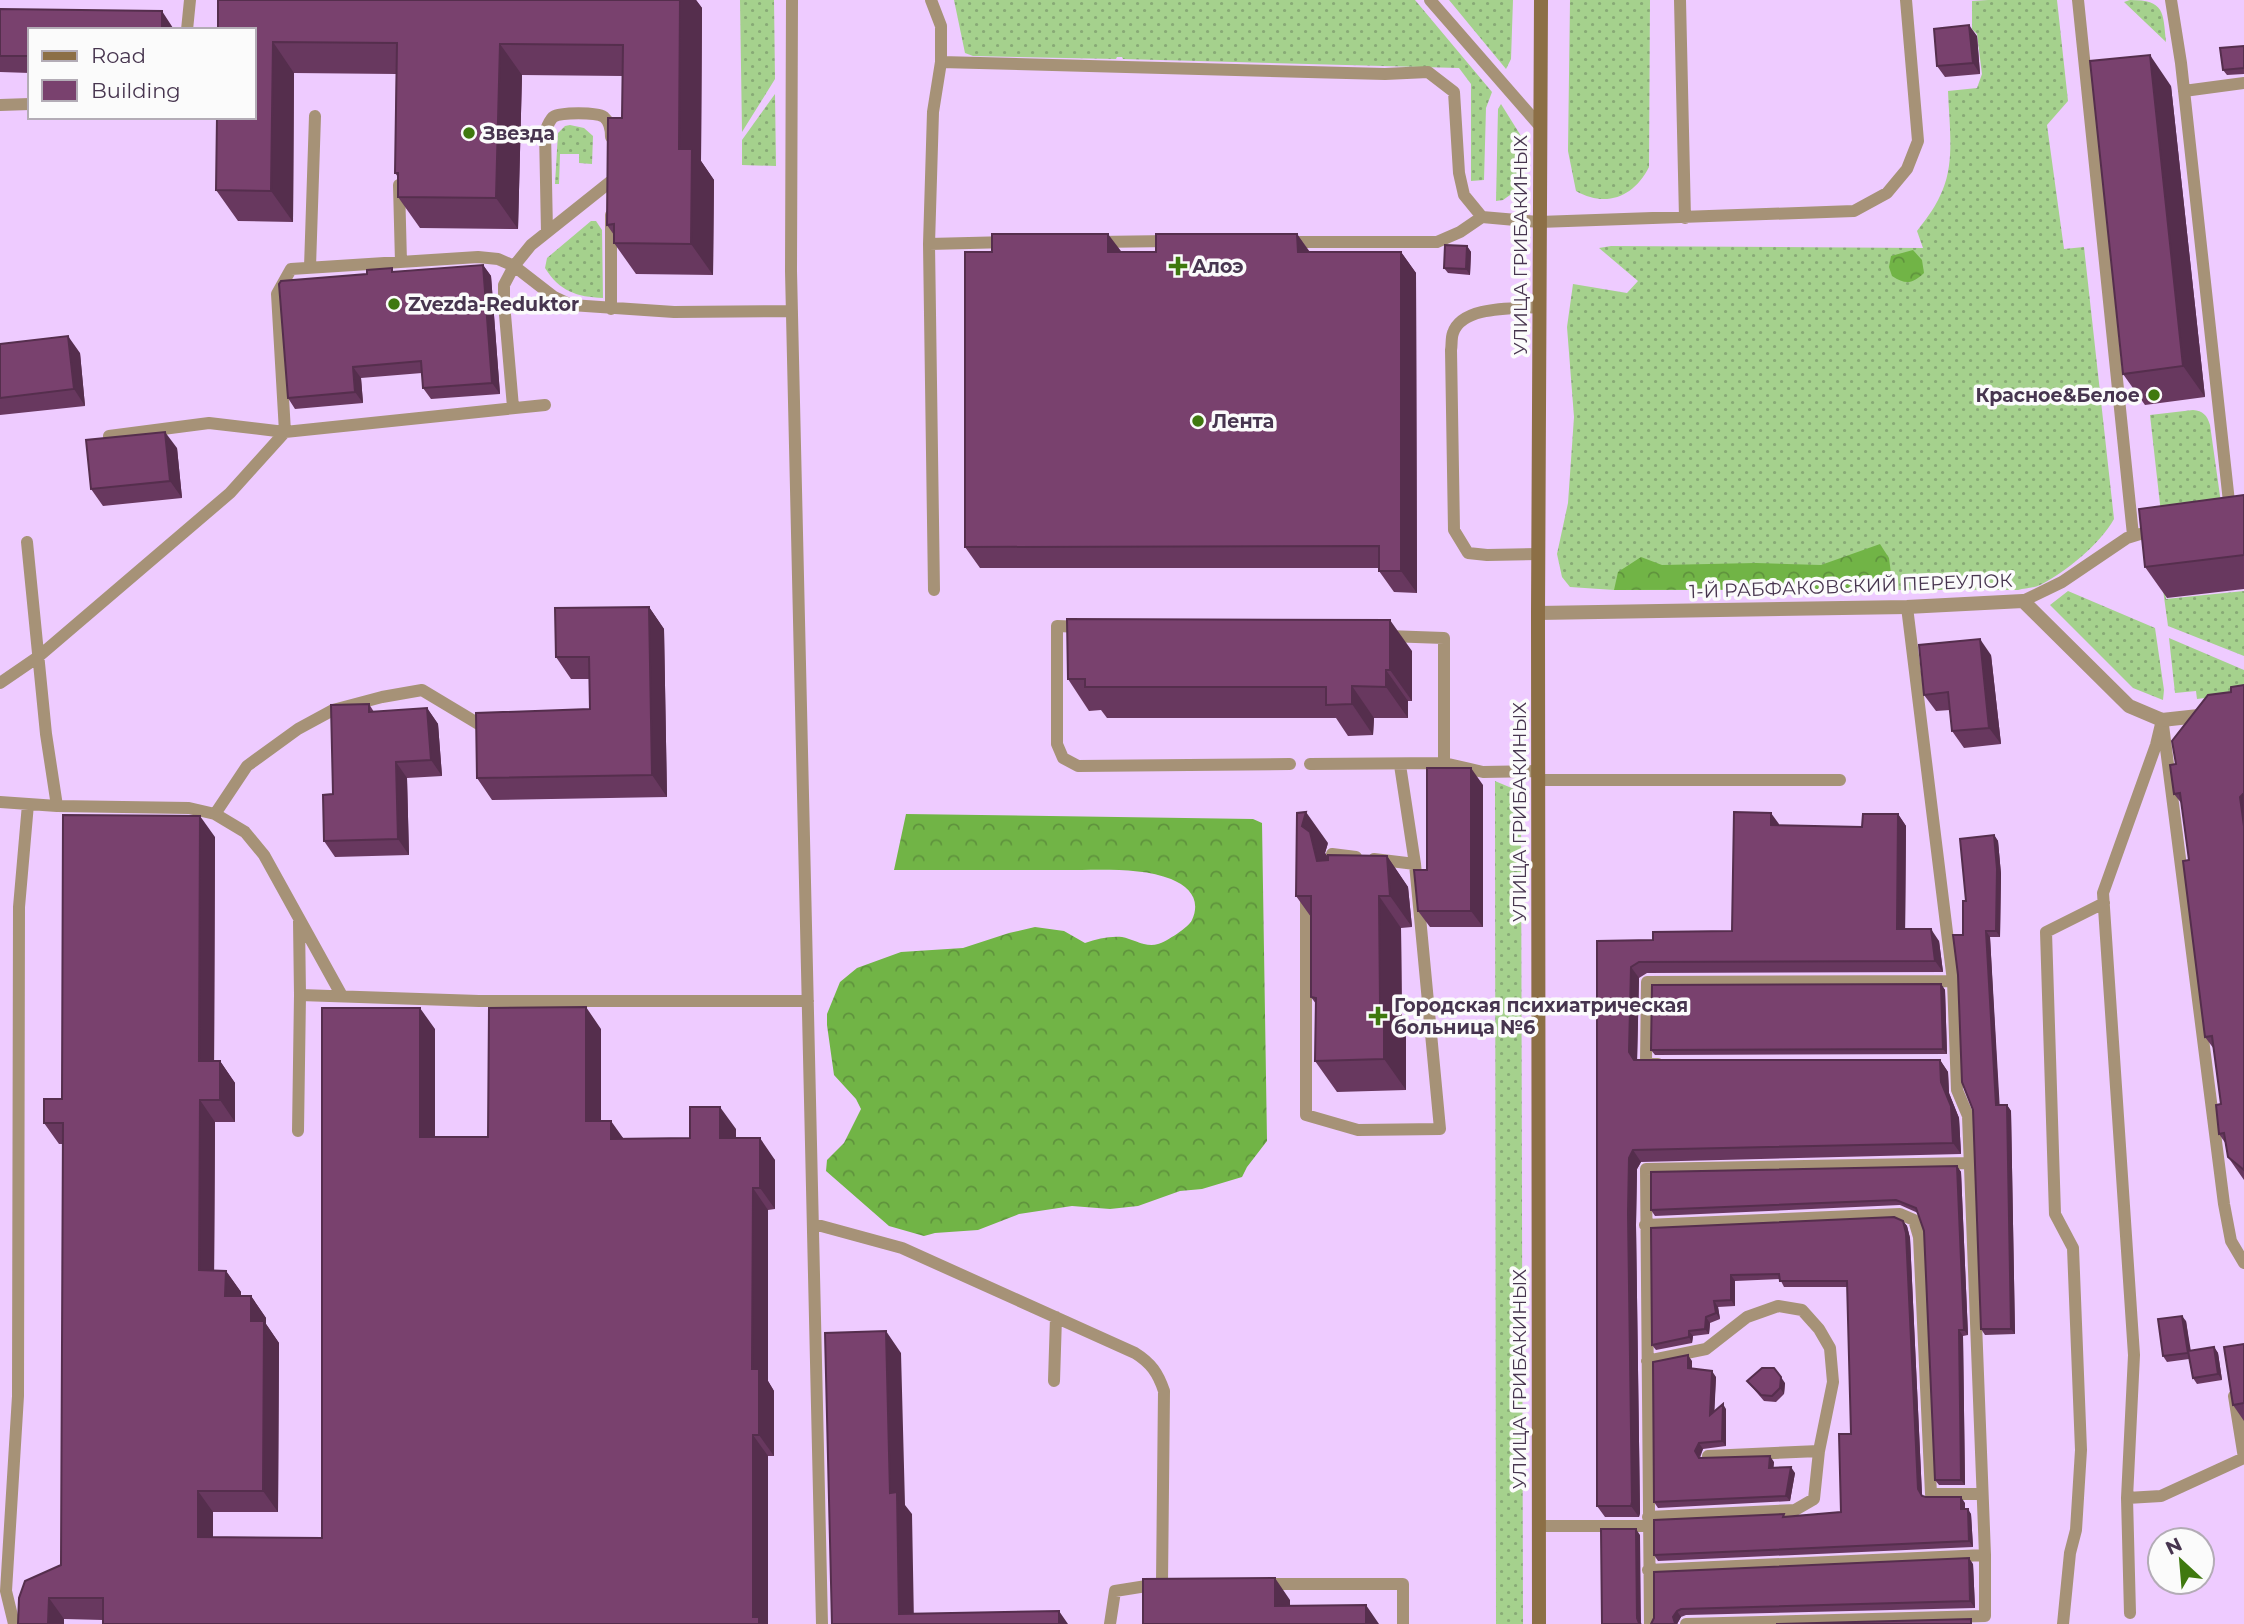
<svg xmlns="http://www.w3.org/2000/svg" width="2244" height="1624" font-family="Montserrat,sans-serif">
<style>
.grass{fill:url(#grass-dots)}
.forest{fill:url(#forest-crowns)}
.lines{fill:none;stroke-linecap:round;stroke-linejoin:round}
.lane{stroke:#a69277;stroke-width:12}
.street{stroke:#a69277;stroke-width:14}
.secondary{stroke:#8c6f46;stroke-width:14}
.wall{fill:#68385f}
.shaded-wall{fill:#552e4d}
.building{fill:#79416e;stroke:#552e4d;stroke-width:2}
.poi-dot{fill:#3f790f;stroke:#fbfbfb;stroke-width:2.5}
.labels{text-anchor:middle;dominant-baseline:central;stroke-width:7;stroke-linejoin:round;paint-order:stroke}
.poi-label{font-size:19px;font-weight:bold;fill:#47354f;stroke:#fbfbfb;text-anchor:start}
.street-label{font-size:19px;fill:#47354f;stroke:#fbfbfb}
</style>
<defs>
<pattern id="grass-dots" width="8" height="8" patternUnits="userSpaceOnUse" patternTransform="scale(1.75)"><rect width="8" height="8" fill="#a5d18d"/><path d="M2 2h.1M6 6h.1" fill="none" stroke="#88aa76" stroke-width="1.8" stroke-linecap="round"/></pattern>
<pattern id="forest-crowns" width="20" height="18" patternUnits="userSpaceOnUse" patternTransform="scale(1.75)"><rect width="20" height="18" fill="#71b446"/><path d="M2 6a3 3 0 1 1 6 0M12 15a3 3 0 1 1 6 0" fill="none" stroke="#5f933d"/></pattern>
</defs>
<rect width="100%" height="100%" fill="#eecbff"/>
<!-- grass -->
<path class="grass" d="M740,0H774L775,79L742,132Z
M954,0H1415L1492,92L1486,108L1484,180L1471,181V84L1459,68L1123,59L1122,57H1117L1116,59L973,56L965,53Z
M1449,0H1513L1511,59L1506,69Z
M1570,0H1650L1649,167C1634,197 1606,208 1576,191L1568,151Z
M1988,0H2057L2068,101L2047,125L2064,249L2084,247L2114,519C2100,544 2066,572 2040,585C2034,588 2025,588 2018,590H1614L1570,587L1562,577L1557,554L1568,503L1574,417L1567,327L1573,284L1627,293L1638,281L1599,248L1611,246L1923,248L1917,231C1927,218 1937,205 1943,189C1955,160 1949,122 1948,91L1977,88L1982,74L1977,34L1972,29V1Z
M2130,0C2165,0 2163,12 2166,42L2124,2Z
M775,94L776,166L742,165V140Z
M1501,104L1521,136L1517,159V190L1503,200L1496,201L1498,109Z
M570,125L584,128L593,136L592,164L579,163V154H560L559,184H555L558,133L565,126Z
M591,221H596L602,230L603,298C577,297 559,291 545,268L547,258Z
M2193,410C2203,411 2207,415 2210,425L2221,503L2161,513L2150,415Z
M2159,544L2166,599L2244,591V656L2168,626L2157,546Z
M2068,591L2155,628L2164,690L2163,700L2133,688L2050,605Z
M2169,638L2244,670V693L2197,699L2196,691L2175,693Z
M1495,781L1521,792L1523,1624H1496Z"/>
<!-- forest -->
<path class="forest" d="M1913,250L1922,260L1924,273C1912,284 1906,285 1892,276L1889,267L1891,256Z
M1880,544L1889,558L1893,589L1614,590L1618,572L1641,557L1662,565L1756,563L1821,565Z
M906,814L1253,819L1262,823L1267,1141L1247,1167L1242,1177L1202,1189L1180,1191L1138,1206L1110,1209L1072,1206L1019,1214L978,1230L935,1233L924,1236L889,1226L826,1171L827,1160L844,1143L861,1109L856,1099L834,1075L827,1025V1014L840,982L857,968L901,952L963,948L1009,933L1035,927L1064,931L1085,943C1097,939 1109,936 1122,937C1133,939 1146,948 1158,944C1166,942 1189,927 1192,920C1201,900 1190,887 1171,879C1142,867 1097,870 1065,870C1008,870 951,870 894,870Z"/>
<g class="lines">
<!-- lane -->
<path class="lane" d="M792,0L791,271L822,1624
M931,0L941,26V62L933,112L929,244L934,590
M1430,0L1539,125
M1680,0L1685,218
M2078,0L2133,535
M2171,0L2181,63L2230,511
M187,30L190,0
M941,62L1385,74L1428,72L1454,92L1459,173L1464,195L1482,217
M2184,91L2244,83
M0,105L30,104
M399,185L401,262
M611,215V309
M547,232L545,132C547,127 549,121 553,117C561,112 596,112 604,117C610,122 611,130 611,137
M1097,242L1170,241
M1286,242H1437L1460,232L1482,217L1539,222L1854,211L1887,193L1907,169L1918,141L1906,0
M929,244L1009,242
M310,267L315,116
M1539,307C1515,309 1462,305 1453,333C1451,338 1452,345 1451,350L1454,530L1468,553L1487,555L1539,554
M513,407L504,303V285L514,266L531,245L610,182
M109,436L209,423L285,432L277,294L291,269L478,257L498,259L514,266L554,297L571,305L674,312L792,311
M27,542L46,734L57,806
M2023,601L2062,582L2127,538L2140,534
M1082,627L1057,626V744L1063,758L1078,766L1290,764
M1387,636L1444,638V763
M0,683L38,657L230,493L285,432L545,405
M2163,725L2224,1204L2231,1241L2244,1263
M1310,764L1444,763L1483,772L1539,771
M1539,780H1840
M0,802L57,806L189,808L215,814L245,832L264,855L342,996
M215,814L247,766L298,729L333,710L382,697L422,690L482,726L489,725
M1332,854L1356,857
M1374,859L1415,864
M1306,893V1115L1358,1130L1440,1129L1415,864L1400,765
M299,921L300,995
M1658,1064H1646L1647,982L1953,981
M298,1131L300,995L479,1001H808
M814,1224L902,1248L1135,1353C1151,1363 1158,1373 1164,1391L1162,1583
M1645,1225L1900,1214L1914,1220L1919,1237L1931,1494H1982
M1647,1361L1706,1349L1747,1317L1778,1306L1802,1310L1819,1329L1830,1348L1833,1382L1819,1451L1814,1499L1795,1510L1648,1517
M1054,1381L1056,1317
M2234,1396L2244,1458
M1708,1456L1819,1451
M2127,1498L2161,1496L2244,1458
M1539,1526H1648
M1648,1570L1985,1555
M1265,1584H1403V1624
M2130,1613L2127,1498L2134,1355L2103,893L2156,745L2162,720
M14,1624L6,1591L18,1396L19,907L28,804
M1110,1624L1115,1591L1159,1584
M1650,1624L1646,1169L1970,1163
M1686,1624L1985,1616V1555L1968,1116L1957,1090L1953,981L1907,607
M2063,1624L2070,1553L2076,1530L2081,1450L2073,1248L2055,1214L2046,932L2104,903"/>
<!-- street -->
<path class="street" d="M1538,613L1907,607L2023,601L2129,706L2162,720L2244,711"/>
<!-- secondary -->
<path class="secondary" d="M1539,1624L1538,613L1541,0"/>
</g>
<!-- wall -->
<path class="wall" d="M218,0H696L702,8L701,161L714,180L713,275L636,274L614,243V235L607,225L622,118V76L522,75L518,229L420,228L398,197V177L395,173L396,74L294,73L293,222L238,221L216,190Z
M0,9L173,28L30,30V73L0,72Z
M1977,36L1980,74L1945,77L1937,66Z
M2244,46V74L2227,75L2223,70Z
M2171,86L2205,397L2145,405L2123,374Z
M1297,234L1310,252H1401L1416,273L1417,593L1394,592L1379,571V568H980L965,547L1121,252H1156Z
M1467,246L1471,252L1470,275L1448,273L1444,268Z
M483,265L491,276L500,394L431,399L423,388L422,373L361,378L363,403L295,409L288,398L395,272Z
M0,344L80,353L85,406L0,415Z
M177,448L182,498L103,506L91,489Z
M2244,495V589L2167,598L2145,567Z
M649,607L664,629L667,797L492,800L477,778L590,709V679H571L556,657Z
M1412,651V701H1408V718H1374L1373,735L1348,736L1336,718H1107L1101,710L1089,711L1068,679Z
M1991,655L2001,744L1964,748L1952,731L1950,710L1936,711L1924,695Z
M2244,685V1180L2228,1157L2226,1144L2219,1134L2221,1104L2214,1049L2205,1037L2189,860L2182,804L2174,794L2176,764L2231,692Z
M369,704L374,712L427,708L438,724L442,776L407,778L409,855L335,857L324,841L333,794Z
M1483,785V927H1430L1418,911L1427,870Z
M1898,814L1906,826L1905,929L1939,941L1943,972L1647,973L1639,978L1637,1060H1940L1948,1072L1949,1093L1959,1118L1961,1154L1641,1162L1637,1169L1636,1225L1640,1513L1639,1517H1605L1597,1506V941L1653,940L1732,931L1779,824V825L1862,827Z
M1994,835L1998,841L2001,874L2000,937H1990L1999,1105H2007L2011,1111L2015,1334L1985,1335L1981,1329L1973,1110L1963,935Z
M215,837L214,1061H220L235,1083V1122H215L214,1270L226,1271L241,1292V1296H251L266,1318V1324L279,1343L278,1512H213V1537L322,1538L435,1029V1137H488L601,1029V1121L623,1138H690L736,1129V1138L775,1160V1209L768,1210V1381L774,1391V1456H768V1624H103V1620L64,1619V1624H18L61,1565L63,1144H59L44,1123L62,1099Z
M1328,843L1325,853L1328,857L1387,856L1408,887L1412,927L1401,928L1402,1028L1406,1034V1090L1337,1092L1315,1061L1316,1004L1311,997V917L1296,896Z
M1941,984L1945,990L1947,1054L1655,1055L1651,1050Z
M1957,1166L1961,1172L1968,1335L1963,1336L1965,1485H1939L1935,1480L1924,1231L1918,1213L1900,1205L1655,1216L1651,1210Z
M1903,1221L1907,1226L1910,1238L1922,1495L1926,1497L1965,1503V1509L1971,1514L1973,1547L1658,1561L1654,1555L1786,1517L1841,1512L1851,1434L1847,1287H1784L1780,1279L1735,1281V1306L1718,1307L1720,1319L1710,1323L1709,1334L1693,1336L1692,1343L1656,1350L1652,1345L1651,1228Z
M2186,1321L2190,1351L2214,1347L2218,1353L2222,1380L2197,1384L2193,1378L2189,1359L2167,1362L2163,1356Z
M2244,1344V1421L2233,1405Z
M1692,1361V1369L1716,1377L1714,1411L1726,1409V1446L1703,1449L1700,1458L1774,1462L1773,1468L1795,1473L1790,1501L1658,1508L1654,1502Z
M1747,1381L1785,1383L1784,1394L1776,1402L1764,1401Z
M1973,1564L1975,1608L1686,1615L1681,1617L1677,1624L1654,1618V1572Z"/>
<!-- shaded-wall -->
<path class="shaded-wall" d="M680,0H696L702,8L701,161L714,180L713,275L691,244L679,149Z
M162,11L173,28V30H162Z
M1969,25L1977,36L1980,74L1973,63Z
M273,42L294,73L293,222L271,191Z
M500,44L522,75L518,229L496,198Z
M2150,55L2171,86L2205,397L2183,366Z
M1108,234L1124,255L1108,252Z
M1297,234L1312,256L1298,252Z
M1467,246L1471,252L1470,275L1466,269Z
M1401,252L1416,273L1417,593L1401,571Z
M483,265L491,276L500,394L492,383Z
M68,336L80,353L85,406L74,389Z
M353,367L361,378L363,403L355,392Z
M165,432L177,448L182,498L170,481Z
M649,607L664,629L667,797L652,775Z
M1390,620L1412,651V701L1390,670Z
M1980,639L1991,655L2001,744L1989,728Z
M1386,670L1408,701V718L1386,687Z
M1352,686L1374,718L1373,735L1352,704Z
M427,708L438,724L442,776L431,760Z
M396,762L407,778L409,855L398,839Z
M1471,768L1483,785V927L1471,911Z
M2244,793V826L2240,797Z
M1306,812L1328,843L1325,853L1332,863L1317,861L1302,826Z
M1771,813L1779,824V836L1771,825Z
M1898,814L1906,826L1905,941L1897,929Z
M200,816L215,837L214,1083L199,1061Z
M1994,835L1998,841L2001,874L2000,937L1996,931Z
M1387,856L1408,887L1412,927L1390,896Z
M1379,896L1401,928L1402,1028L1406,1034V1090L1384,1059L1380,1003Z
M1931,929L1939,941L1943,972L1935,961Z
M1986,931L1990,937L2000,1111L1996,1105Z
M1631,967L1639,978L1637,1064L1629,1052Z
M1941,984L1945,990L1947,1054L1943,1049Z
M586,1007L601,1029V1143L586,1121Z
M420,1008L435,1029V1159L420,1137Z
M1940,1060L1948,1072L1949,1093L1959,1118L1961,1154L1953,1143L1941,1082Z
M220,1061L235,1083V1122L220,1100Z
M200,1100L215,1122L214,1292L199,1270Z
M2007,1105L2011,1111L2015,1334L2011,1329Z
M720,1107L736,1129V1160L720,1138Z
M611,1121L626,1142L611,1139Z
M760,1138L775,1160V1209L760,1188Z
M1633,1150L1641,1162L1637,1169L1636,1225L1640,1513L1639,1517L1631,1506L1628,1213L1629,1158Z
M1957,1166L1961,1172L1968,1335L1964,1330Z
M753,1188L768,1210V1381L774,1391V1456L759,1435L752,1369Z
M1903,1221L1907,1226L1910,1238L1922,1495L1918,1489Z
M226,1271L241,1292V1318L225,1296Z
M1731,1275L1735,1281V1306L1731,1300Z
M251,1296L266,1318V1324L279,1343L278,1512L263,1491L251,1321Z
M1714,1301L1718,1307L1720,1319L1716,1313Z
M2182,1316L2186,1321L2192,1358L2188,1353Z
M1706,1317L1710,1323L1709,1334L1705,1329Z
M1959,1330L1963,1336L1965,1485L1961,1480Z
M886,1331L901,1353L905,1505L912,1514L914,1624L899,1614L890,1493Z
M1689,1331L1693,1336L1692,1343L1689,1337Z
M2214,1347L2218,1353L2222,1380L2218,1374Z
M1688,1355L1692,1361V1374L1688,1368Z
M1712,1371L1716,1377L1714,1421L1710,1415Z
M1781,1377L1785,1383L1784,1394L1780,1388Z
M1723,1404L1726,1409V1446L1722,1441Z
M753,1435L768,1456V1624H758L753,1617Z
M1699,1443L1703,1449L1699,1457L1695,1451Z
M1770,1456L1774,1462L1773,1474L1769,1468Z
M1791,1467L1795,1473L1790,1501L1786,1496Z
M198,1491L213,1512V1559L198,1537Z
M1961,1497L1965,1503V1514L1961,1509Z
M1968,1509L1971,1514L1973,1547L1969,1541Z
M1636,1529L1640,1535L1641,1624H1639L1637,1618Z
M1969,1558L1973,1564L1975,1608L1970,1601Z
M1275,1578L1290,1600V1624L1275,1606Z
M49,1598L64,1619V1624H48Z
M1366,1605L1379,1624H1366Z
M1059,1611L1068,1624H1059Z
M1677,1611L1681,1617L1677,1624H1675L1673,1617Z"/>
<!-- building -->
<path class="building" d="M218,0H680L679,149H692L691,244L614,243V224L607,225L608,118H622L623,45L500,44L496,198L398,197V173H395L397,43L273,42L271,191L216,190L217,117H254V30H218Z
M0,9L162,11V30H30V56H0Z
M1969,25L1973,63L1937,66L1934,29Z
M2244,46V68L2223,70L2220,48Z
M2150,55L2183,366L2123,374L2090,61Z
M992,234H1108V252H1156V234H1297L1298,252H1401V571H1379V546L965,547V252H992Z
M1445,245L1467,246L1466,269L1444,268Z
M483,265L492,383L423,388L421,361L353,367L355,392L288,398L279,284L281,281L367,274V270L392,268V272Z
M68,336L74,389L0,398V344Z
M165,432L170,481L91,489L86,440Z
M2244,495V555L2145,567L2139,509Z
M649,607L652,775L477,778L476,713L590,709L589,657H556L555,608Z
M1067,619L1390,620V670H1386V687L1352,686V704L1326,705V687H1085V679H1068Z
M1980,639L1989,728L1952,731L1948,692L1924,695L1919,645Z
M2244,685V793L2240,797L2244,826V1170L2228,1157L2224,1133L2219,1134L2216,1105L2221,1104L2212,1036L2205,1037L2183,861L2189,860L2180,793L2174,794L2170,765L2176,764L2172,741L2208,695L2231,692V687Z
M369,704V712L427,708L431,760L396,762L398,839L324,841L323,795L333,794L331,705Z
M1427,768H1471V911H1418L1414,870H1427Z
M1306,812L1302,826L1310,832L1317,861L1328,860V855L1387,856L1390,896H1379L1380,1003H1384V1059L1315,1061L1316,998L1311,997V896H1296L1297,813Z
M1734,812L1771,813V825L1862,827L1863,814H1898L1897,929H1931L1935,961L1639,962L1631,967L1629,1052L1634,1060H1940L1941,1082L1951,1106L1953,1143L1633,1150L1629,1158L1628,1213L1632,1502L1631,1506H1597V941L1653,940V932L1732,931Z
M63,815L200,816L199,1061H220V1100H200L199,1270L226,1271L225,1296H251V1321H264L263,1491H198V1537L322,1538V1008H420V1137H488L489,1008L586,1007V1121H611V1139L690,1138V1107H720V1138H760V1188H753L752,1369H759V1435H753V1617H759V1624H103V1598H49L48,1624H18L19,1598L25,1581L61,1565L63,1123H44V1099H62Z
M1994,835L1997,869L1996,931H1986L1996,1105H2007L2011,1329H1981L1973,1110L1962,1082L1958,975L1953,935H1963V901H1966L1960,839Z
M1941,984L1943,1049L1651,1050L1652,985Z
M1957,1166L1964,1330H1959L1961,1480H1935L1924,1231L1916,1208L1896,1200L1651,1210V1172Z
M1894,1217L1903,1221L1906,1233L1918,1489L1922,1496L1926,1497H1961V1509H1968L1969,1541L1654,1555V1520L1784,1514L1783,1517L1841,1512L1839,1434H1851L1847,1281H1780L1779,1274L1731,1275V1300L1714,1301L1716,1313L1706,1317L1705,1329L1689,1331V1337L1652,1345L1651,1228Z
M2182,1316L2188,1353L2163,1356L2158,1319Z
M886,1331L890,1493L897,1492L899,1614L1059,1611V1624H832L825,1333Z
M2244,1344V1403L2233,1405L2224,1347Z
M2214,1347L2218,1374L2193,1378L2188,1351Z
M1688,1355V1368L1712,1371L1710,1415L1723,1404L1722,1441L1699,1443L1695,1451L1699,1458L1770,1456L1769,1468L1791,1467L1786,1496L1654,1502L1653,1362Z
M1762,1368H1774L1781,1377L1780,1388L1772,1396L1761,1395L1747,1381Z
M1601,1529H1636L1637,1618L1639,1623L1641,1624H1602Z
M1969,1558L1970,1601L1681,1609L1677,1611L1673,1617L1675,1623L1677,1624H1651L1654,1618V1572Z
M1275,1578V1606L1366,1605V1624H1143V1579Z
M1971,1619V1624H1776Z"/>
<!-- markers -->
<g class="poi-dot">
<circle cx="469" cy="133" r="7"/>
<path d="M1174.5 255.5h7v7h7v7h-7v7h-7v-7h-7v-7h7z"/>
<circle cx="394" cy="304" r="7"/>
<circle cx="2154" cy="395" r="7"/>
<circle cx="1198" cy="421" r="7"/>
<path d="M1374.5 1005.5h7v7h7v7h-7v7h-7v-7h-7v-7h7z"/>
</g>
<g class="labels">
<!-- poi labels -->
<g class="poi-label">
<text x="483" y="133">Звезда</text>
<text x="1192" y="266">Алоэ</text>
<text x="408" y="304">Zvezda-Reduktor</text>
<text x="2140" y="395" text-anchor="end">Красное&amp;Белое</text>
<text x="1212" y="421">Лента</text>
<text x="1394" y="1005">Городская психиатрическая<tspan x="1394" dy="22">больница №6</tspan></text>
</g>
<!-- street labels -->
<g class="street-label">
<text transform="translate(1520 245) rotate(-90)">УЛИЦА ГРИБАКИНЫХ</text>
<text transform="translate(1851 586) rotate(-2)">1-Й РАБФАКОВСКИЙ ПЕРЕУЛОК</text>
<text transform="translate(1519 812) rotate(-90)">УЛИЦА ГРИБАКИНЫХ</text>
<text transform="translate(1519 1379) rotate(-90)">УЛИЦА ГРИБАКИНЫХ</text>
</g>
</g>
<!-- legend -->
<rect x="28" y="28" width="228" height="91" fill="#fbfbfb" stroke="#b3acb6" stroke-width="2"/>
<rect x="42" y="51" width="35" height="10" fill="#8c6f46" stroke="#b3acb6" stroke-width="2"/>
<text x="91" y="63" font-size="21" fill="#47354f">Road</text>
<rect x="42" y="80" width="35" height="21" fill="#79416e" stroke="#b3acb6" stroke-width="2"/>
<text x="91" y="98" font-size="21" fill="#47354f">Building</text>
<!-- north arrow -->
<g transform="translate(2181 1561) rotate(334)"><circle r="33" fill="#fbfbfb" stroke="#b3acb6" stroke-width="2"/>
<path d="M0-5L12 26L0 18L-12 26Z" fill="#3f790f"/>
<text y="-10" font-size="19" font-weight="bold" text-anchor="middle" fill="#47354f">N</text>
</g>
</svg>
